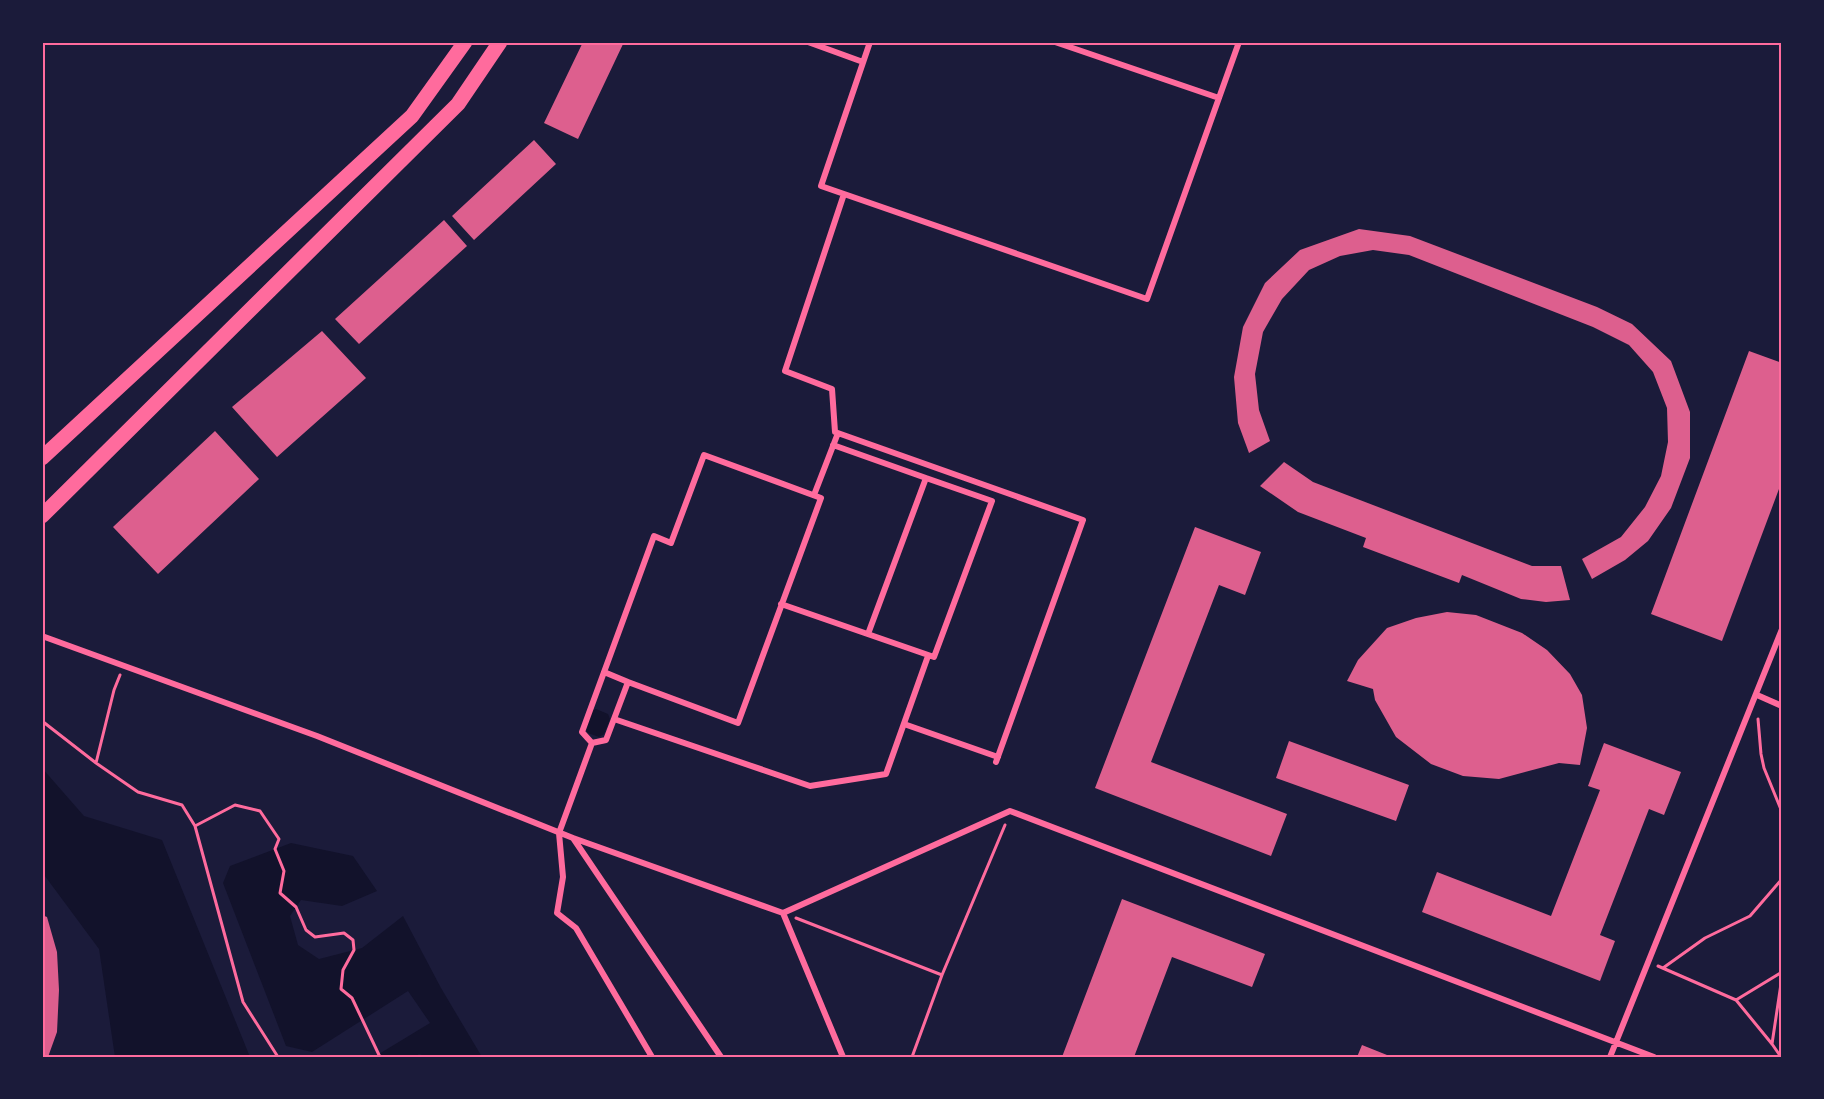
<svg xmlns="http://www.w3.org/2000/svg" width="1824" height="1099" font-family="'Work Sans',sans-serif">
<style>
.water{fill:#12122b}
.building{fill:#dd5f8e}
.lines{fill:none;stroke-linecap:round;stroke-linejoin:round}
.path{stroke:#ff6b9d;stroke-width:3}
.minor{stroke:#ff6b9d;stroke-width:6}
.primary{stroke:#ff6b9d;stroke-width:15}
.neatline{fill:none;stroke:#ff6b9d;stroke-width:2}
</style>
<rect width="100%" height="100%" fill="#1b1b3a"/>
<!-- water -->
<path class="water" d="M596,709L608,714L610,719L604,734L599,737L588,733L585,728L591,711Z
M42,768L84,816L162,840L250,1057H115L99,949L42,872Z
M291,843L353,856L377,891L342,906L301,900L290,916L298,945L319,959L362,948L403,916L441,988L482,1057H428L419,1054L414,1057H374L430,1023L408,991L312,1052L286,1046L223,883L230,866Z"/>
<!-- building -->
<path class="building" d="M583,42H624L578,139L544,123Z
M534,140L556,164L474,240L452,216Z
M444,220L467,246L359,344L335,319Z
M1359,229L1410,236L1597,307L1632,324L1671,361L1690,412V458L1671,508L1648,541L1625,560L1592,579L1582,559L1621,537L1645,507L1661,476L1668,442L1667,408L1653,372L1629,345L1593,327L1409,255L1373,250L1340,256L1309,270L1282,299L1263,332L1255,374L1259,410L1270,441L1249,453L1238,423L1234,377L1243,327L1265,283L1300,250Z
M322,331L366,378L277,457L232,407Z
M1749,351L1782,363V481L1722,641L1651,614Z
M215,431L259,479L158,574L113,527Z
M1284,462L1313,482L1532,566H1561L1570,600L1546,602L1521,599L1462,575L1459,583L1363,547L1366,538L1298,512L1260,486Z
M1195,527L1261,552L1245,595L1219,585L1151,762L1287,814L1271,856L1095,788Z
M1447,612L1476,615L1522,633L1547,650L1570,674L1582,695L1587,728L1580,765L1559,763L1499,779L1463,776L1431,764L1396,737L1375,700L1373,689L1347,681L1358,660L1387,628L1416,618Z
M1289,741L1409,785L1396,821L1276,778Z
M1604,743L1681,772L1664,815L1649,809L1600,935L1615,941L1600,981L1422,912L1437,872L1551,916L1600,790L1588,786Z
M1122,899L1265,954L1252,987L1172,957L1134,1057H1062Z
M42,915L47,917L57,952L59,990L57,1032L48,1057H42Z
M1362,1045L1392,1057H1357Z"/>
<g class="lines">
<!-- path -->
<path class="path" d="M1758,719L1761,754L1764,768L1782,812
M42,721L96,763L138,792L182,805L195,826L235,805L260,811L279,839L275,849L284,871L280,893L296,907L306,930L315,937L344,933L353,940L354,950L343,970L341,989L352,998L380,1057
M96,763L114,690L120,675
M195,826L243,1002L278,1057
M796,918L942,975L1005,825
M1658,966L1736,1000L1772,1044L1781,1057
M1663,968L1705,938L1750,916L1782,879
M1736,1000L1782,972
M1772,1044L1782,977
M912,1057L942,975"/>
<!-- minor -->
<path class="minor" d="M808,42L863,62
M870,42L821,186L1147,299L1239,42
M1055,42L1219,98
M844,194L785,371L832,389L835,432L1083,520L996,762
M833,445L926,478L868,634
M814,495L838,433
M781,604L934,657L992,501L926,478
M42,636L317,736L573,838L721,1057
M604,672L628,682
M1757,695L1782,706
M614,719L810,786L886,774L928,656
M904,724L998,757
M592,743L582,732L654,536L671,543L704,455L821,498L738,723L628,682L606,740L592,743L559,833L563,877L557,913L576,928L652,1057
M573,838L783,913
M783,913L1010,811L1654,1057
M783,913L843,1057
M1610,1057L1782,629"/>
<!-- primary -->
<path class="primary" d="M42,458L412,116L465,42
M42,516L458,104L500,42"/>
</g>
<!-- border -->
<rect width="1824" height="1099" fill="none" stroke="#1b1b3a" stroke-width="87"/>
<rect x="44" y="44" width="1736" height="1012" class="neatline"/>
</svg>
